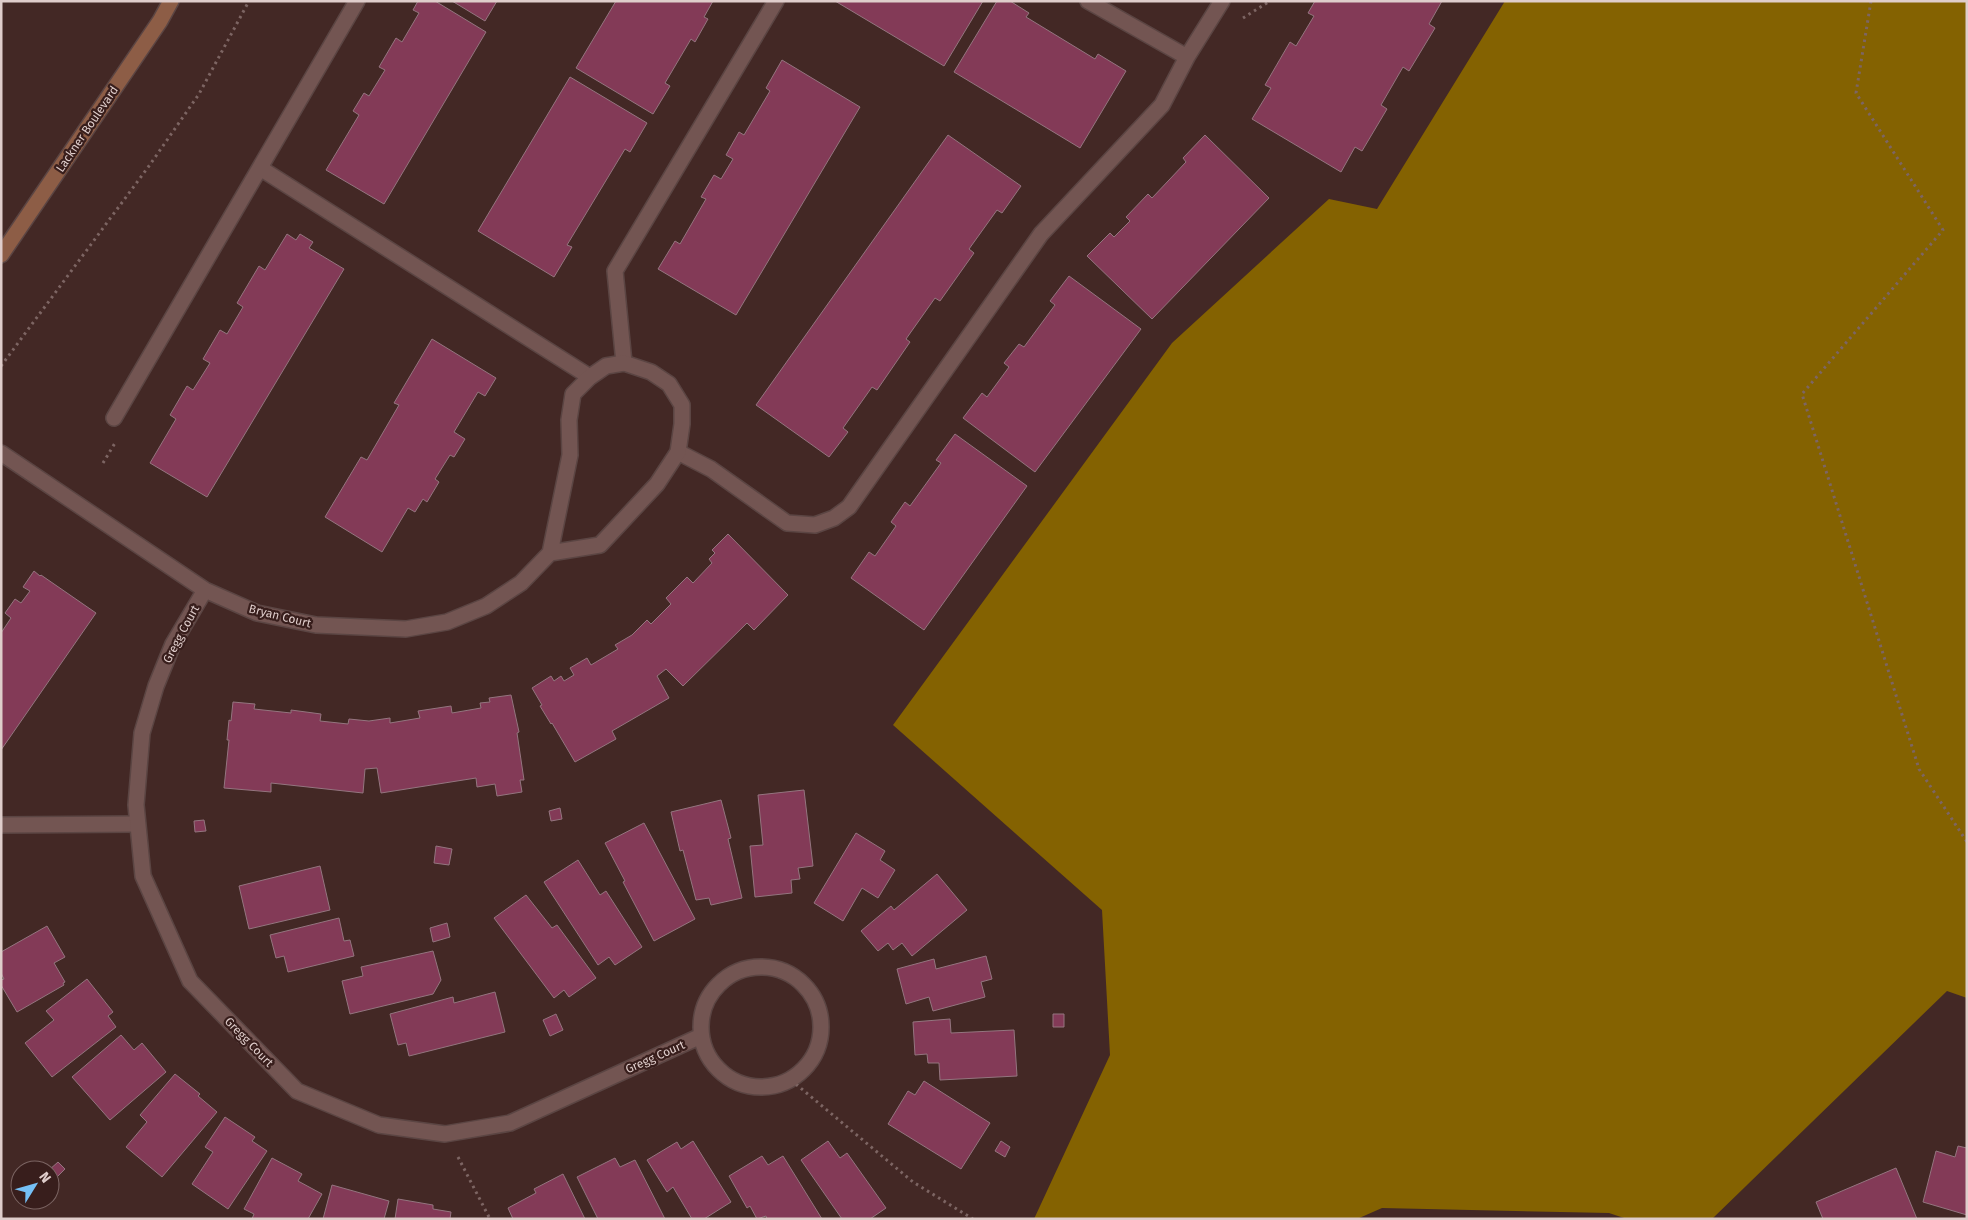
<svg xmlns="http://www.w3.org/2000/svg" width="1968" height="1220" font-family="'Fira Sans',sans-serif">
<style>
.forest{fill:#846201}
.building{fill:#833a57;stroke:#94757f}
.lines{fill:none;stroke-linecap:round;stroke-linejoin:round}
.service-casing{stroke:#5b4543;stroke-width:18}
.minor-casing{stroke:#5b4543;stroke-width:18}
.secondary-casing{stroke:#5b4543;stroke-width:18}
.path{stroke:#7d6563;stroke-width:3;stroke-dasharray:2.5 4;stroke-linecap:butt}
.service{stroke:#735552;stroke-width:15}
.minor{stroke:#735552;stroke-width:15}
.secondary{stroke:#8d5d46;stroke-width:15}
.labels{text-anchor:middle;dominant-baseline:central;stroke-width:4.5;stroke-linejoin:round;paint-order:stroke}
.street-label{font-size:12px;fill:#dfcdcb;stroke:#381e1c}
</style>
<rect width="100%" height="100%" fill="#432825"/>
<!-- forest -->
<path class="forest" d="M1505,1H1967V998L1947,991L1712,1219H1627L1609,1213L1382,1208L1357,1219H1034L1110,1055L1102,910L893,725L1172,343L1329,199L1377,209Z"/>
<!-- building -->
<path class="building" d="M418,1H435L486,32L384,204L326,170L359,115L353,111L364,93L369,96L385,70L379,67L396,38L402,42L419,13L413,10Z
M452,1H497L485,21Z
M616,1H713L704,17L708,19L695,42L691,39L665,83L670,86L653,114L576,68Z
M835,1H983L944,66Z
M997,1H1010L1029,13L1026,17L1095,59L1098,54L1126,71L1080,148L954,72Z
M1315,1H1442L1429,24L1435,28L1409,71L1403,67L1381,105L1387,109L1362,151L1355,147L1341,172L1252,119L1271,88L1265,85L1290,42L1296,46L1314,16L1308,13Z
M782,60L860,107L736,315L658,269L675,241L680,244L706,199L701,197L714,175L721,179L733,159L726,155L739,132L744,135L770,91L766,88Z
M570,77L647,123L630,152L625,149L567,245L572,247L554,277L478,231Z
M948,135L1021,186L1002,213L997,210L969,249L974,253L940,301L935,298L906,339L910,342L877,390L872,387L843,428L848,432L829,457L756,405Z
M1205,135L1269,198L1152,319L1087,256L1110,233L1114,237L1130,221L1126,217L1148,194L1152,198L1186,162L1183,158Z
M287,234L296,240L300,234L313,242L309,248L344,269L207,497L150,463L176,419L170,415L187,386L193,390L210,363L203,359L220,330L227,334L243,307L237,303L259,266L265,270Z
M1069,276L1141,329L1035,472L963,418L982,393L987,397L1009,367L1004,363L1019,344L1024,347L1055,305L1050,301Z
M432,339L496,378L485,396L478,392L454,432L465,439L454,457L450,455L435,479L439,482L427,502L423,499L415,512L408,508L382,552L325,517L361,457L367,460L399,405L394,403Z
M955,434L1027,486L924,630L851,578L869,552L875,556L896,526L891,522L905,502L910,506L941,463L936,460Z
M728,534L788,595L754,630L747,623L683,686L666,669L657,676L669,698L612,731L616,739L575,762L552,723L551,724L540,706L542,705L532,688L551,676L554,681L561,676L564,681L574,675L570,668L587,658L591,665L618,649L615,645L632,635L647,620L651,624L671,604L666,598L687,577L693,583L712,563L709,559L715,553L712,550Z
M34,571L40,576L41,575L96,613L1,750V633L11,618L5,613L15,599L21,603L30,591L23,587Z
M511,695L519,732L517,733L524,780H520L522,792L497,796L495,784L477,787L476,778L381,793L377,768L365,769L363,793L271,783V792L224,788L229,740H227L229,720L231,721L233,702L255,704L254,709L291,713V710L321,714L320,721L348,724L349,719L369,721L390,718V723L420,718L418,711L451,706L452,713L481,708L480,703L490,702L489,698Z
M804,790L813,866L798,868L800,879L791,880L792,893L755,897L750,846L763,845L758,795Z
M721,800L731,838L728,839L742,898L711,905L709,898L696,900L683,850L680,851L671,812Z
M560,808L562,819L551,821L549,811Z
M204,820L206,831L195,832L194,821Z
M644,823L695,919L654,941L623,882L625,881L605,843Z
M856,833L885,851L880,860L895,870L878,898L862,888L843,921L814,903Z
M436,846L452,849L449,865L434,863Z
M578,860L600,895L606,891L642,947L615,965L609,957L598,965L544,882Z
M320,866L330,910L249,929L239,886Z
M937,874L967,910L912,956L902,943L893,950L888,943L878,951L861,931L891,906L894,910Z
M526,895L552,928L557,925L596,978L569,997L564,990L554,998L494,918Z
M339,918L344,941L350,940L354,956L288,972L284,956L276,958L270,935Z
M447,923L450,937L433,942L430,928Z
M47,926L65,957L54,963L65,982L63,983L64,985L17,1012L1,985V980L4,979L1,973V952Z
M433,951L441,980L433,994L350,1014L342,981L363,976L361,967Z
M986,956L992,979L981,982L985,997L933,1011L929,997L906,1004L897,969L934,959L936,969Z
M87,979L113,1012L108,1016L116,1027L52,1077L25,1043L54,1020L46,1011Z
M495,992L505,1032L409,1056L406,1043L398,1045L390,1014L453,997L454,1003Z
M556,1014L563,1030L550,1036L543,1020Z
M1053,1014H1064V1027H1053Z
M950,1019L951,1033L1014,1030L1017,1076L940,1080L939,1063H928L927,1054L915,1055L913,1022Z
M121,1035L134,1050L142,1043L166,1072L110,1120L72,1077Z
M175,1074L200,1094L198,1096L217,1112L162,1177L126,1147L147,1122L140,1115Z
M924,1081L990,1123L961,1169L888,1124L908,1091L915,1095Z
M225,1117L255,1137L252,1141L267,1151L228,1209L192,1184L213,1152L205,1147Z
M693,1141L731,1202L704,1219H692L673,1187L667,1192L647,1160L677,1142L681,1149Z
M828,1141L840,1158L847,1153L886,1208L870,1219H842L801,1160Z
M1001,1141L1010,1147L1005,1157L995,1151Z
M1958,1146L1967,1148V1215L1923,1202L1936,1151L1955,1157Z
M762,1156L768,1165L783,1156L822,1219H767L766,1216L757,1219L750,1206L747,1208L729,1176Z
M272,1158L302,1174L298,1181L322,1194L308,1219H252L254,1214L244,1209Z
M615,1158L620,1167L635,1160L665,1219H598L577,1177Z
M58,1162L65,1169L56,1178L49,1170Z
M1896,1168L1917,1219H1823L1816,1202Z
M563,1174L585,1219H513L508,1208L536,1193L534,1189Z
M332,1185L389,1201L384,1219H323Z
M398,1199L433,1205V1209L451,1212L450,1219H395Z"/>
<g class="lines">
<!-- service casing -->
<g class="service-casing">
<path id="service" d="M1088,1L1187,57
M260,168L590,377
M624,363L615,271L776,1
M114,418L357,1
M678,452L711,469L787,523L815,525L834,518L849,507L1041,234L1162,105L1187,57L1222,1
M1,825L137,824"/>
</g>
<!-- minor casing -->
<g class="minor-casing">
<path id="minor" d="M1,453L205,590L257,613L316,625L406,629L447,622L486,606L521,583L550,553L570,455L569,420L573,394L590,377L606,366L624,363L651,372L669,384L682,405V424L678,452L657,484L600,545L550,553
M205,590L173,644L156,686L142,733L136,805L143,876L190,981L297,1091L379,1125L445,1134L510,1123L701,1036
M701 1027a60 60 0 1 1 120 0a60 60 0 1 1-120 0Z"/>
</g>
<!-- secondary casing -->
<g class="secondary-casing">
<path id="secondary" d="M1,255L160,21L171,1"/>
</g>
<!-- path -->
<path class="path" d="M1871,1L1856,93L1943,230L1802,394L1919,769L1967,842
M1243,18L1270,1
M1,366L149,166L199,94L249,1
M103,463L115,443
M791,1080L913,1182L973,1219
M458,1157L490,1219"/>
<!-- service -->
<use href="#service" class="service"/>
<!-- minor -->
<use href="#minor" class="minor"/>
<!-- secondary -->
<use href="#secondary" class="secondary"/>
</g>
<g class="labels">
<!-- street labels -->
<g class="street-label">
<text transform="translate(87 129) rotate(-56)">Lackner Boulevard</text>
<text transform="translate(280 616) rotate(14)">Bryan Court</text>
<text transform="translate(181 634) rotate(-62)">Gregg Court</text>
<text transform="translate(249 1042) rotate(46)">Gregg Court</text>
<text transform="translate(655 1057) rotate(-24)">Gregg Court</text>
</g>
</g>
<!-- border -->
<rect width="1968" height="1220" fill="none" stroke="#dfcdcb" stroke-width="5"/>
<!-- north arrow -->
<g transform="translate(35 1185) rotate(53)"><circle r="24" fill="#381e1c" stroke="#7b6462"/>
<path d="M0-4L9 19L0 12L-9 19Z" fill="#75c0f6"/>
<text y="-8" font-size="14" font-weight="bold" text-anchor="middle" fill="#dfcdcb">N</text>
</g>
</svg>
